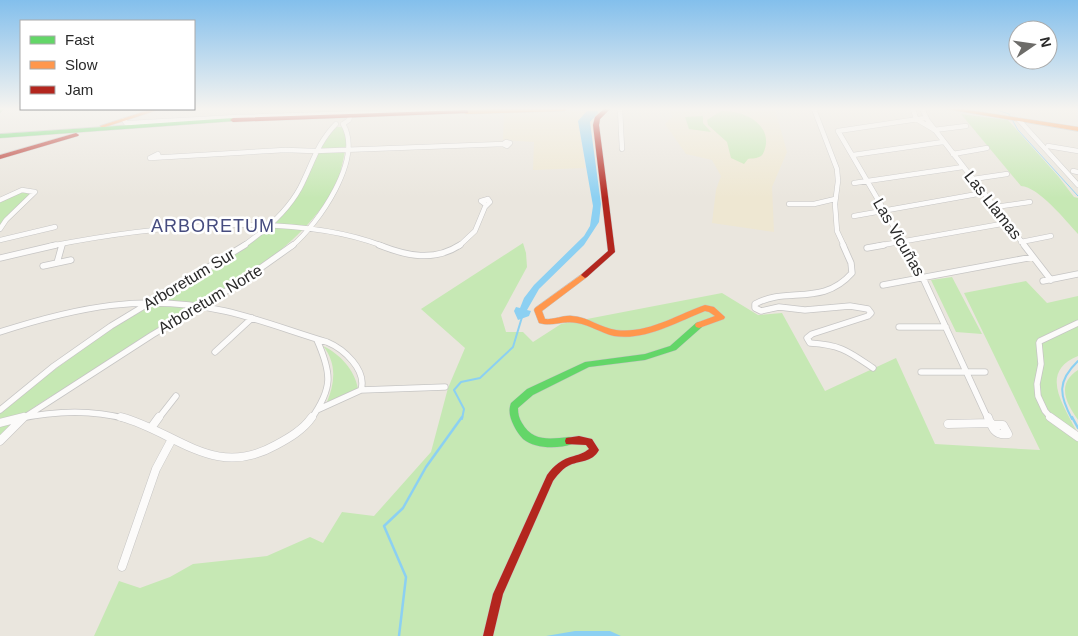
<svg xmlns="http://www.w3.org/2000/svg" width="1078" height="636" font-family="Helvetica,sans-serif">
<style>
.education{fill:#eee7d2}
.green{fill:#c6e8b4}
.water{fill:#8cd0f2}
.lines{fill:none;stroke-linecap:round;stroke-linejoin:round}
.stream-far2{stroke:#8cd0f2;stroke-width:1}
.stream-far1{stroke:#8cd0f2;stroke-width:2}
.stream{stroke:#8cd0f2;stroke-width:2.5}
.street-far2-casing{stroke:#c6c5c4;stroke-width:5.5}
.street-far1-casing{stroke:#c6c5c4;stroke-width:7}
.street-casing{stroke:#c6c5c4;stroke-width:9}
.fast-casing{stroke:#c6c5c4;stroke-width:1}
.slow-casing{stroke:#c6c5c4;stroke-width:1}
.jam-casing{stroke:#c6c5c4;stroke-width:1}
.street-far2{stroke:#fcfbfa;stroke-width:4.5}
.street-far1{stroke:#fcfbfa;stroke-width:5.5}
.street{stroke:#fcfbfa;stroke-width:8}
.fast{fill:#63d668;fill-rule:evenodd}
.slow{fill:#ff974d;fill-rule:evenodd}
.jam{fill:#b3261e;fill-rule:evenodd}
.labels{text-anchor:middle;dominant-baseline:central;stroke-width:5;stroke-linejoin:round;paint-order:stroke}
.street-label{font-size:16px;fill:#2a2a2a;stroke:#fff}
.neighbourhood-label{font-size:18px;letter-spacing:1px;fill:#464c7f;stroke:#fff}
</style>
<rect width="100%" height="100%" fill="#eae6de"/>
<!-- education -->
<path class="education" d="M670,109H775L787,152L772,187L774,232L712,223L716,190L721,176L712,160L686,154L665,124L672,117Z
M587,111L578,120L585,168L533,170L534,142L503,140L504,113Z"/>
<!-- green -->
<path class="green" d="M721,111C741,110 768,121 766,144C765,149 764,155 759,157C755,159 751,158 748,159L744,164L731,158L727,142L708,125L707,120Z
M961,114L1008,120L1058,176L1074,197L1078,198V234C1066,221 1039,187 1021,186Z
M703,116V123L711,132L689,129L685,117Z
M336,127H344C349,138 345,150 343,161C341,168 340,176 337,183C333,194 326,203 319,211C275,267 209,297 150,333C128,346 107,363 84,377C54,395 24,410 0,435V413L35,384L94,341L125,320L215,268L244,248L289,207L301,191L322,142Z
M22,192L31,194L0,225V202Z
M523,243L526,253L527,267L501,315L506,332H523L533,342L561,324L722,293L758,315L782,313L825,391L896,358L935,444L1040,450L964,293L1026,281L1047,303L1078,296V356C1039,372 1063,404 1076,430L1063,429L1078,439V636H94L119,581L140,588L170,577L193,564L267,556L310,537L323,543L342,512L374,516L431,452L448,388L465,348L421,309Z
M952,277L982,334L956,332L931,280Z
M323,346C340,354 355,370 358,389L327,402C335,383 337,363 323,346Z
M1078,370V420C1066,403 1056,384 1078,370Z"/>
<!-- water -->
<path class="water" d="M587,111H598V113L590,122L601,204L599,222L584,245L539,289L527,310L531,311L529,316L518,320L514,311L516,307L520,308L524,298L534,285L584,236L590,226L593,206L578,121Z
M575,631H610L621,636H546Z"/>
<g class="lines">
<!-- stream-far2 -->
<path class="stream-far2" d="M994,109L1009,114L1018,130L1078,196"/>
<!-- stream-far1 -->
<path class="stream-far1" d="M462,419L464,409L454,390L461,382L480,378L513,347L522,317
M1072,419C1059,395 1057,381 1078,361"/>
<!-- stream -->
<path class="stream" d="M1072,417L1078,428
M399,636L406,577L384,526L403,508L426,467L462,417"/>
<!-- street-far2 casing -->
<g class="street-far2-casing">
<path id="street-far2" d="M620,109L622,149
M814,109L837,169L838,181L835,204L837,231L844,246
M913,109L916,119L933,129
M922,109L928,121L1025,246
M124,120L126,123H131L237,117L489,109
M1019,120L1078,185
M343,124L349,120L351,114
M934,130L966,126
M506,142L510,143L507,146L503,144Z
M1048,146L1078,151
M953,154L987,148
M853,155L943,142
M159,157L158,154L150,158L285,150L315,151L503,144
M1073,171L1078,172
M973,179L1007,174
M854,183L963,167
M0,200L22,190L35,192L6,220L0,229
M789,204H814L835,199
M995,207L1030,202
M854,216L983,193
M0,240L55,227
M1021,242L1051,236
M50,246C146,227 290,210 383,246
M61,246L62,244
M243,246C266,230 287,212 300,188C312,165 317,143 336,124
M292,246C318,224 364,159 343,124
M459,246L475,231L485,207L490,202L488,199L481,201L485,204
M877,246L1007,223
M905,246L838,131L925,118"/>
</g>
<!-- street-far1 casing -->
<g class="street-far1-casing">
<path id="street-far1" d="M379,245C407,256 434,262 460,245
M843,245L851,263L852,273C822,307 787,286 755,304V308L761,311L779,307L805,310L850,306L868,309L871,313L868,316L812,334L807,338L810,343C841,345 848,351 873,368
M904,245L923,278L988,419
M1024,245L1051,280
M867,248L884,245
M0,258L56,245
M57,263L62,245
M43,266L71,260
M1043,281L1078,274
M883,285L1033,257
M899,327H946
M0,332C77,307 145,293 225,311C260,319 293,332 327,342C344,349 367,370 361,390L317,410
M215,352L252,318
M921,372H985
M361,390L445,387
M0,410L54,366L111,326L245,245
M17,419C54,411 90,409 126,419
M22,419L152,335L238,284L293,245
M158,419L176,396
M311,419C333,388 332,374 317,340
M1052,419L1045,411L1038,396L1037,384L1041,364L1039,343L1040,341L1078,323"/>
</g>
<!-- street casing -->
<g class="street-casing">
<path id="street" d="M121,417C177,432 214,480 276,445C289,438 303,430 312,417
M988,417C992,428 995,436 1008,434L1003,425H994
M1050,417L1078,437
M0,423L23,417
M948,424L991,423
M151,428L159,417
M0,441L24,417
M122,567L156,469L172,439"/>
</g>
<!-- fast casing -->
<g class="fast-casing">
<path id="fast" d="M0,109H4L0,113Z
M233,118L235,119V121L0,138V134Z
M699,322L702,323L703,325L702,327L676,350L645,360L589,367L533,395L518,408C518,414 519,418 522,423C533,442 550,439 569,437L572,438L573,441L572,444C558,449 535,449 523,439C519,435 516,430 514,426C510,418 508,411 511,403L527,389L585,362L645,354L670,346L696,323Z"/>
</g>
<!-- slow casing -->
<g class="slow-casing">
<path id="slow" d="M152,109H161L105,127H101L100,126Z
M499,109H567L565,111L466,114L463,112L466,110Z
M947,109H962L1078,127V131Z
M585,272L589,275L587,277L542,311L545,319C554,320 563,315 572,316C588,317 601,328 616,330C648,334 676,315 705,305L714,307L725,317L724,319L699,328L696,327L695,325L696,323L715,316L709,312L705,311C677,322 645,341 614,336C601,333 590,325 577,323C564,320 552,327 539,323L534,310L535,308Z"/>
</g>
<!-- jam casing -->
<g class="jam-casing">
<path id="jam" d="M604,109H610L600,119L599,125L615,252L587,277L585,278L581,275L583,273L608,251L593,125L595,117Z
M466,110L468,111V113L233,122L230,120L233,118Z
M76,133L79,135L78,136L0,159V155Z
M579,436L592,439L599,450C592,463 579,460 568,466C561,470 557,476 553,481L503,594L493,636H483L493,594L547,475C554,465 562,459 574,456C580,454 584,453 589,449L586,445L566,444L565,441L566,438Z"/>
</g>
<!-- street-far2 -->
<use href="#street-far2" class="street-far2"/>
<!-- street-far1 -->
<use href="#street-far1" class="street-far1"/>
<!-- street -->
<use href="#street" class="street"/>
<!-- fast -->
<use href="#fast" class="fast"/>
<!-- slow -->
<use href="#slow" class="slow"/>
<!-- jam -->
<use href="#jam" class="jam"/>
</g>
<!-- sky -->
<linearGradient id="sky" x2="0" y2="1"><stop stop-color="#83bfec"/><stop offset="0.55" stop-color="#f6f4f0"/><stop offset="1" stop-color="#f6f4f0" stop-opacity="0"/></linearGradient>
<rect width="1078" height="198" fill="url(#sky)"/>
<g class="labels">
<!-- street labels -->
<g class="street-label">
<text transform="translate(993 205) rotate(52)">Las Llamas</text>
<text transform="translate(899 237) rotate(60)">Las Vicuñas</text>
<text transform="translate(189 279) rotate(-31)">Arboretum Sur</text>
<text transform="translate(210 299) rotate(-31)">Arboretum Norte</text>
</g>
<!-- neighbourhood labels -->
<g class="neighbourhood-label">
<text x="213" y="226">ARBORETUM</text>
</g>
</g>
<!-- legend -->
<rect x="20" y="20" width="175" height="90" fill="#ffffff" stroke="#aaaaaa"/>
<rect x="30" y="36" width="25" height="8" fill="#63d668" stroke="#aaaaaa"/>
<text x="65" y="45" font-size="15" fill="#2a2a2a">Fast</text>
<rect x="30" y="61" width="25" height="8" fill="#ff974d" stroke="#aaaaaa"/>
<text x="65" y="70" font-size="15" fill="#2a2a2a">Slow</text>
<rect x="30" y="86" width="25" height="8" fill="#b3261e" stroke="#aaaaaa"/>
<text x="65" y="95" font-size="15" fill="#2a2a2a">Jam</text>
<!-- north arrow -->
<g transform="translate(1033 45) rotate(77)"><circle r="24" fill="#ffffff" stroke="#aaaaaa"/>
<path d="M0-4L9 19L0 12L-9 19Z" fill="#6d6c69"/>
<text y="-8" font-size="14" font-weight="bold" text-anchor="middle" fill="#2a2a2a">N</text>
</g>
</svg>
